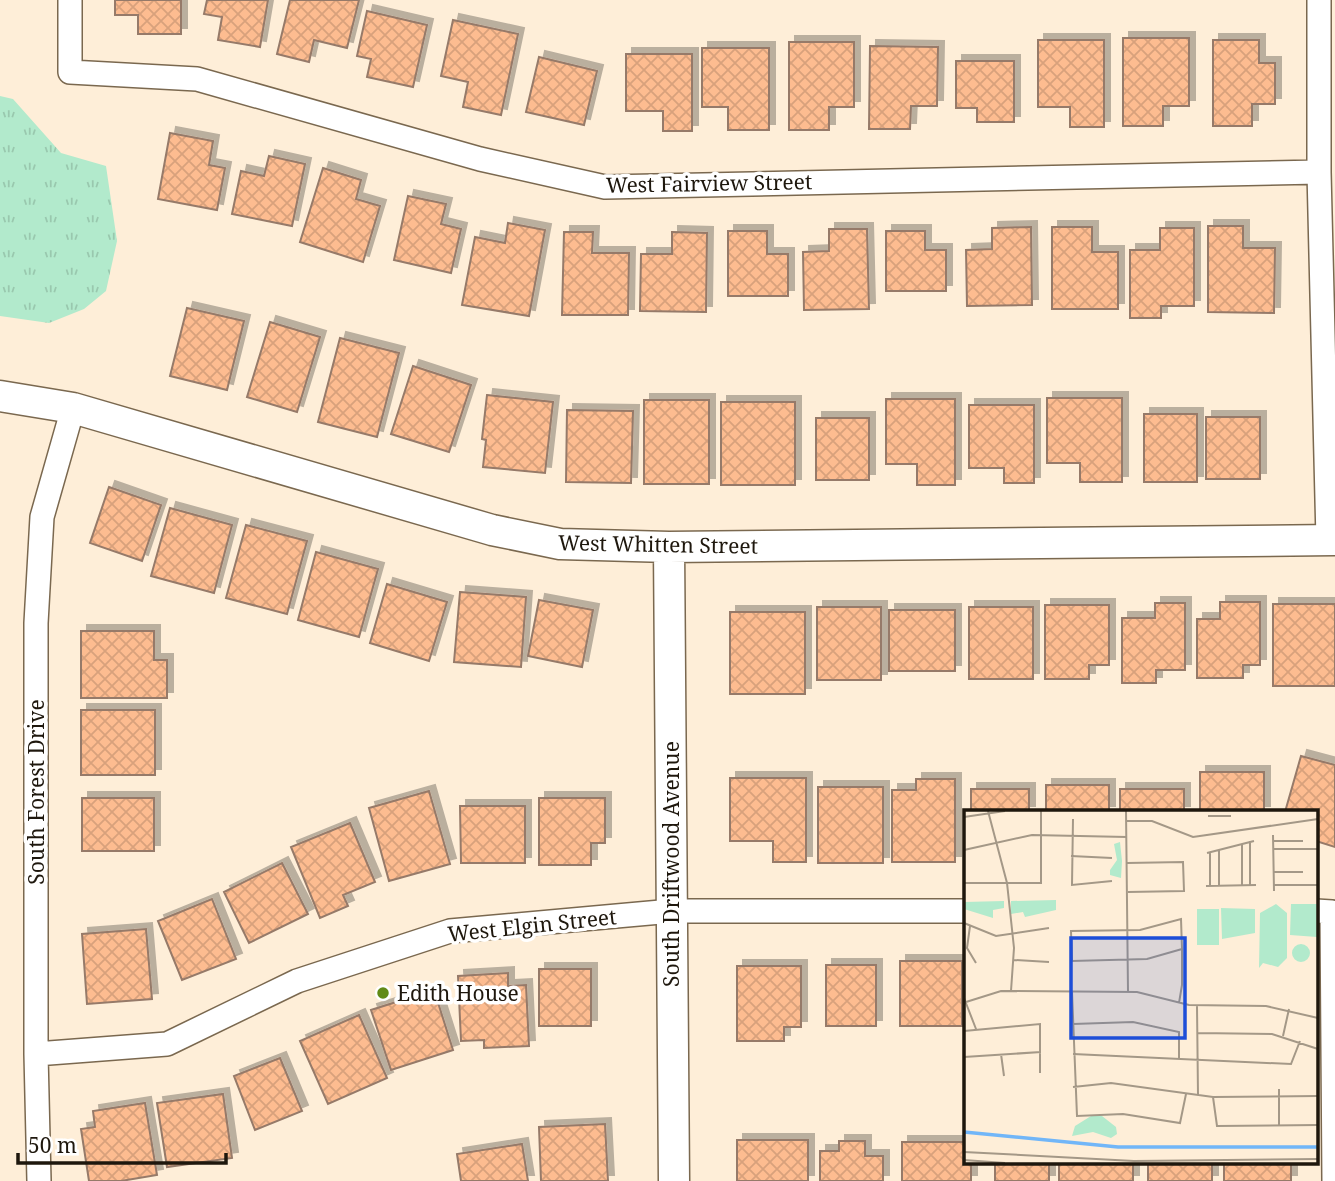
<svg xmlns="http://www.w3.org/2000/svg" width="1335" height="1181" font-family="'Noto Serif',serif">
<style>
.park{fill:url(#park-tufts)}
.building{fill:url(#building-cross-hatch);stroke:#967a69;stroke-width:2;filter:url(#shadow)}
.lines{fill:none;stroke-linecap:round;stroke-linejoin:round}
.minor-casing{stroke:#7a684f;stroke-width:26}
.tertiary-casing{stroke:#7a684f;stroke-width:33}
.minor{stroke:#fff;stroke-width:23}
.tertiary{stroke:#fff;stroke-width:30}
.poi-dot{fill:#618a16;stroke:#fff;stroke-width:2.5}
.labels{text-anchor:middle;dominant-baseline:central;stroke-width:7;stroke-linejoin:round;paint-order:stroke}
.street-label{font-size:21px;fill:#1e170d;stroke:#fff}
.poi-label{font-size:21px;fill:#1e170d;stroke:#fff;text-anchor:start}
.inset-river{fill:none;stroke:#71b6f8;stroke-width:3.5}
.inset-road{fill:none;stroke:#a49887;stroke-width:2}
.view{fill:#1d4ed8;fill-opacity:0.15;stroke:#1d4ed8;stroke-width:3.5}
.inset-edge{fill:none;stroke:#1e170d;stroke-width:3.5}
</style>
<defs>
<pattern id="park-tufts" width="24" height="20" patternUnits="userSpaceOnUse" patternTransform="scale(1.75)"><rect width="24" height="20" fill="#b2eacc"/><path d="M3 7l-1-3M5 7V3M7 7l1-3M15 17l-1-3M17 17v-4M19 17l1-3" fill="none" stroke="#99c8ae"/></pattern>
<pattern id="building-cross-hatch" width="8" height="8" patternUnits="userSpaceOnUse" patternTransform="scale(1.75)"><rect width="8" height="8" fill="#fdbc90"/><path d="M0 0l8 8M0 8l8-8" fill="none" stroke="#d8a17b"/></pattern>
<filter id="shadow"><feDropShadow dx="6" dy="-6" stdDeviation="0" flood-color="#0004"/></filter>
</defs>
<rect width="100%" height="100%" fill="#feeed8"/>
<!-- park -->
<path class="park" d="M0,96L13,99L61,153L106,166L117,241L106,291L84,309L49,323L0,316Z"/>
<!-- building -->
<path class="building" d="M115,0H181V34H138V15H115Z
M207,0H268L260,47L218,40L222,17L204,14Z
M290,0H359L347,48L314,40L309,62L277,54Z
M367,11L427,25L413,87L367,77L371,59L357,56Z
M453,20L518,34L501,115L463,107L468,82L441,76Z
M1123,38H1189V106H1163V126H1123Z
M1038,40H1104V127H1070V107H1038Z
M1213,40H1259V63H1275V104H1252V126H1213Z
M789,42H854V107H829V130H789Z
M870,46L938,47L937,106H911L910,129H869Z
M702,48H769V130H728V107H702Z
M626,54H692V131H663V111H626Z
M539,57L597,71L584,125L526,112Z
M956,61H1014V122H977V108H956Z
M170,133L213,141L209,165L225,168L217,210L158,199Z
M269,156L305,164L292,226L232,214L241,171L264,176Z
M323,168L361,180L356,199L380,206L363,262L300,242Z
M408,196L446,204L441,224L461,229L451,273L394,260Z
M508,223L545,230L529,316L462,305L475,237L505,243Z
M1208,226H1243V248H1275L1274,313L1208,312Z
M1031,227L1032,305L967,306L966,250L992,249V228Z
M1052,227H1092V252H1118V309H1052Z
M1160,228H1194V306H1161V318H1130V250H1160Z
M829,229H867L869,309L804,310L803,252L829,251Z
M728,231H767V254H788V296H728Z
M886,231H925V250H946V291H886Z
M564,232H593L592,253H629L628,315H562Z
M672,232L707,233L706,312L640,311L641,254H672Z
M187,308L244,321L227,390L170,376Z
M270,322L320,337L297,412L247,397Z
M340,338L399,353L377,437L318,422Z
M413,366L471,385L449,452L391,434Z
M487,395L553,402L545,473L483,467L486,440L482,439Z
M1047,398H1122V482H1080V463H1047Z
M886,399H955V485H917V464H886Z
M644,400H709V484H644Z
M721,402H795V485H721Z
M969,405H1034V483H1004V468H969Z
M567,410L633,411L631,483L566,482Z
M1144,414H1197V482H1144Z
M1206,417H1260V479H1206Z
M816,418H869V480H816Z
M109,487L161,505L142,561L90,543Z
M170,508L232,525L214,593L151,576Z
M246,525L307,541L287,614L226,598Z
M316,552L378,569L359,637L298,620Z
M387,584L447,602L429,661L370,643Z
M460,592L526,597L521,667L454,662Z
M539,600L593,610L582,667L528,656Z
M1220,602H1260V665H1243V678H1197V619H1220Z
M1155,603H1185V670H1156V683H1122V618H1155Z
M1273,604H1335V686H1273Z
M1045,605H1109V665H1089V679H1045Z
M817,607H881V680H817Z
M969,607H1033V679H969Z
M889,610H955V671H889Z
M730,612H805V694H730Z
M81,631H154V660H167V698H81Z
M81,710H155V775H81Z
M1301,756L1335,765V847L1316,841V812H1285Z
M1200,772H1264V812H1200Z
M730,778H806V862H773V841H730Z
M916,779H955V862H892V790H916Z
M1046,785H1109V812H1046Z
M818,787H883V863H818Z
M971,789H1029V812H971Z
M1120,789H1184V812H1120Z
M429,791L450,864L389,881L369,808Z
M82,798H154V851H82Z
M539,798H605V843H591V865H539Z
M460,806H525V863H461Z
M350,823L375,882L343,895L348,906L320,918L291,847Z
M282,863L308,914L249,943L224,892Z
M212,899L236,959L182,980L158,921Z
M146,929L152,999L87,1004L82,934Z
M900,961H962V1026H900Z
M826,965H876V1026H826Z
M737,966H801V1027H784V1041H737Z
M539,969H591V1026H539Z
M508,973V986L526,985L529,1046L484,1048V1040L461,1041L458,976Z
M434,990L453,1050L391,1070L371,1010Z
M359,1015L387,1078L328,1104L300,1041Z
M280,1058L302,1111L255,1130L234,1076Z
M223,1094L232,1158L167,1167L157,1103Z
M145,1103L157,1175L121,1181H89L81,1129L95,1127L93,1111Z
M605,1124L608,1181H541L539,1127Z
M737,1140H808V1181H737Z
M839,1141H865V1156H883V1181H820V1151H839Z
M902,1142H966V1162H971V1181H902Z
M522,1144L528,1181H461L457,1154Z
M995,1162H1049V1181H995Z
M1059,1162H1133V1181H1059Z
M1148,1162H1212V1181H1148Z
M1224,1162H1291V1181H1224Z"/>
<g class="lines">
<!-- minor casing -->
<g class="minor-casing">
<path id="minor" d="M70,0V72L197,79L480,159L605,187L1319,172
M1319,0V172L1328,540
M1316,911L1332,912L1334,1181
M36,1054L167,1044L297,981L450,931L672,911H966
M39,1181L36,1054V623L42,517L73,408"/>
</g>
<!-- tertiary casing -->
<g class="tertiary-casing">
<path id="tertiary" d="M0,396L73,408L492,530L560,544L669,547L1335,540
M669,547L674,1181"/>
</g>
<!-- minor -->
<use href="#minor" class="minor"/>
<!-- tertiary -->
<use href="#tertiary" class="tertiary"/>
</g>
<!-- markers -->
<circle class="poi-dot" cx="383" cy="993" r="7"/>
<g class="labels">
<!-- street labels -->
<g class="street-label">
<text transform="translate(709 183) rotate(-1)">West Fairview Street</text>
<text transform="translate(658 544) rotate(1)">West Whitten Street</text>
<text transform="translate(36 792) rotate(-90)">South Forest Drive</text>
<text transform="translate(671 864) rotate(-90)">South Driftwood Avenue</text>
<text transform="translate(532 925) rotate(-6)">West Elgin Street</text>
</g>
<!-- poi labels -->
<g class="poi-label">
<text x="397" y="993">Edith House</text>
</g>
</g>
<!-- overview -->
<g transform="translate(964 810)">
<rect width="354" height="354" fill="#feeed8"/>
<path d="M156,32L158,51L157,68L146,65V60L153,50L150,34ZM92,90V100L61,107L59,102L47,104V91ZM40,91V98L29,100V108L0,99V92ZM127,306H138L152,317L153,324L147,328L129,322L108,326L111,316Z" fill="#b2eacc"/>
<path d="M312,94L323,103V148L314,157L299,153L295,158L296,103ZM327,94H353V127L326,125ZM257,98L291,99V123L258,129ZM233,99H255V135H233ZM328 143a9 9 0 1 1 18 0a9 9 0 1 1-18 0Z" fill="#b2eacc"/>
<path class="inset-river" d="M0,322L154,337H354"/>
<path class="inset-road" d="M24,1L43,73L50,138L47,181M162,1L164,182M244,6H267M0,7L41,1M109,9L108,75L148,71M163,11H188L229,27L354,9M309,25L310,81M286,31V75M310,31H339M278,34V75M310,39H354M0,40L68,25L163,27M255,40V75M243,43L290,31M246,43V76M107,46L148,48M163,53L219,52L220,81L164,82M310,62H339M0,73H77V1M310,75H354M242,76L292,75M0,113L32,126L85,118M6,116L3,138L12,153M50,150L85,152M108,182L113,306L159,304L216,313L222,284M0,188L12,219M2,192L37,181L173,182L225,195L302,196L354,208M215,193L218,175V139L217,109L176,120L107,121L108,151L183,149L218,139M233,196L234,285M109,214L169,212L215,222V249M0,221L76,214V263M234,223L308,224L354,239M319,226L325,199M37,244L40,266M109,244L327,254L336,231M0,247L77,242M109,277L147,273L249,287L354,286M315,279V316M249,287L253,316L354,315M0,342L170,351L354,349M0,350L41,353"/>
<path class="view" d="M107,128H221V228H107Z"/>
<rect width="354" height="354" class="inset-edge"/>
</g>
<!-- scale -->
<path d="M18 1153v10h208v-10" fill="none" stroke="#1e170d" stroke-width="3.5"/>
<text x="28" y="1153" font-size="21" fill="#1e170d" stroke="#ffffff" stroke-width="5" paint-order="stroke">50 m</text>
</svg>
